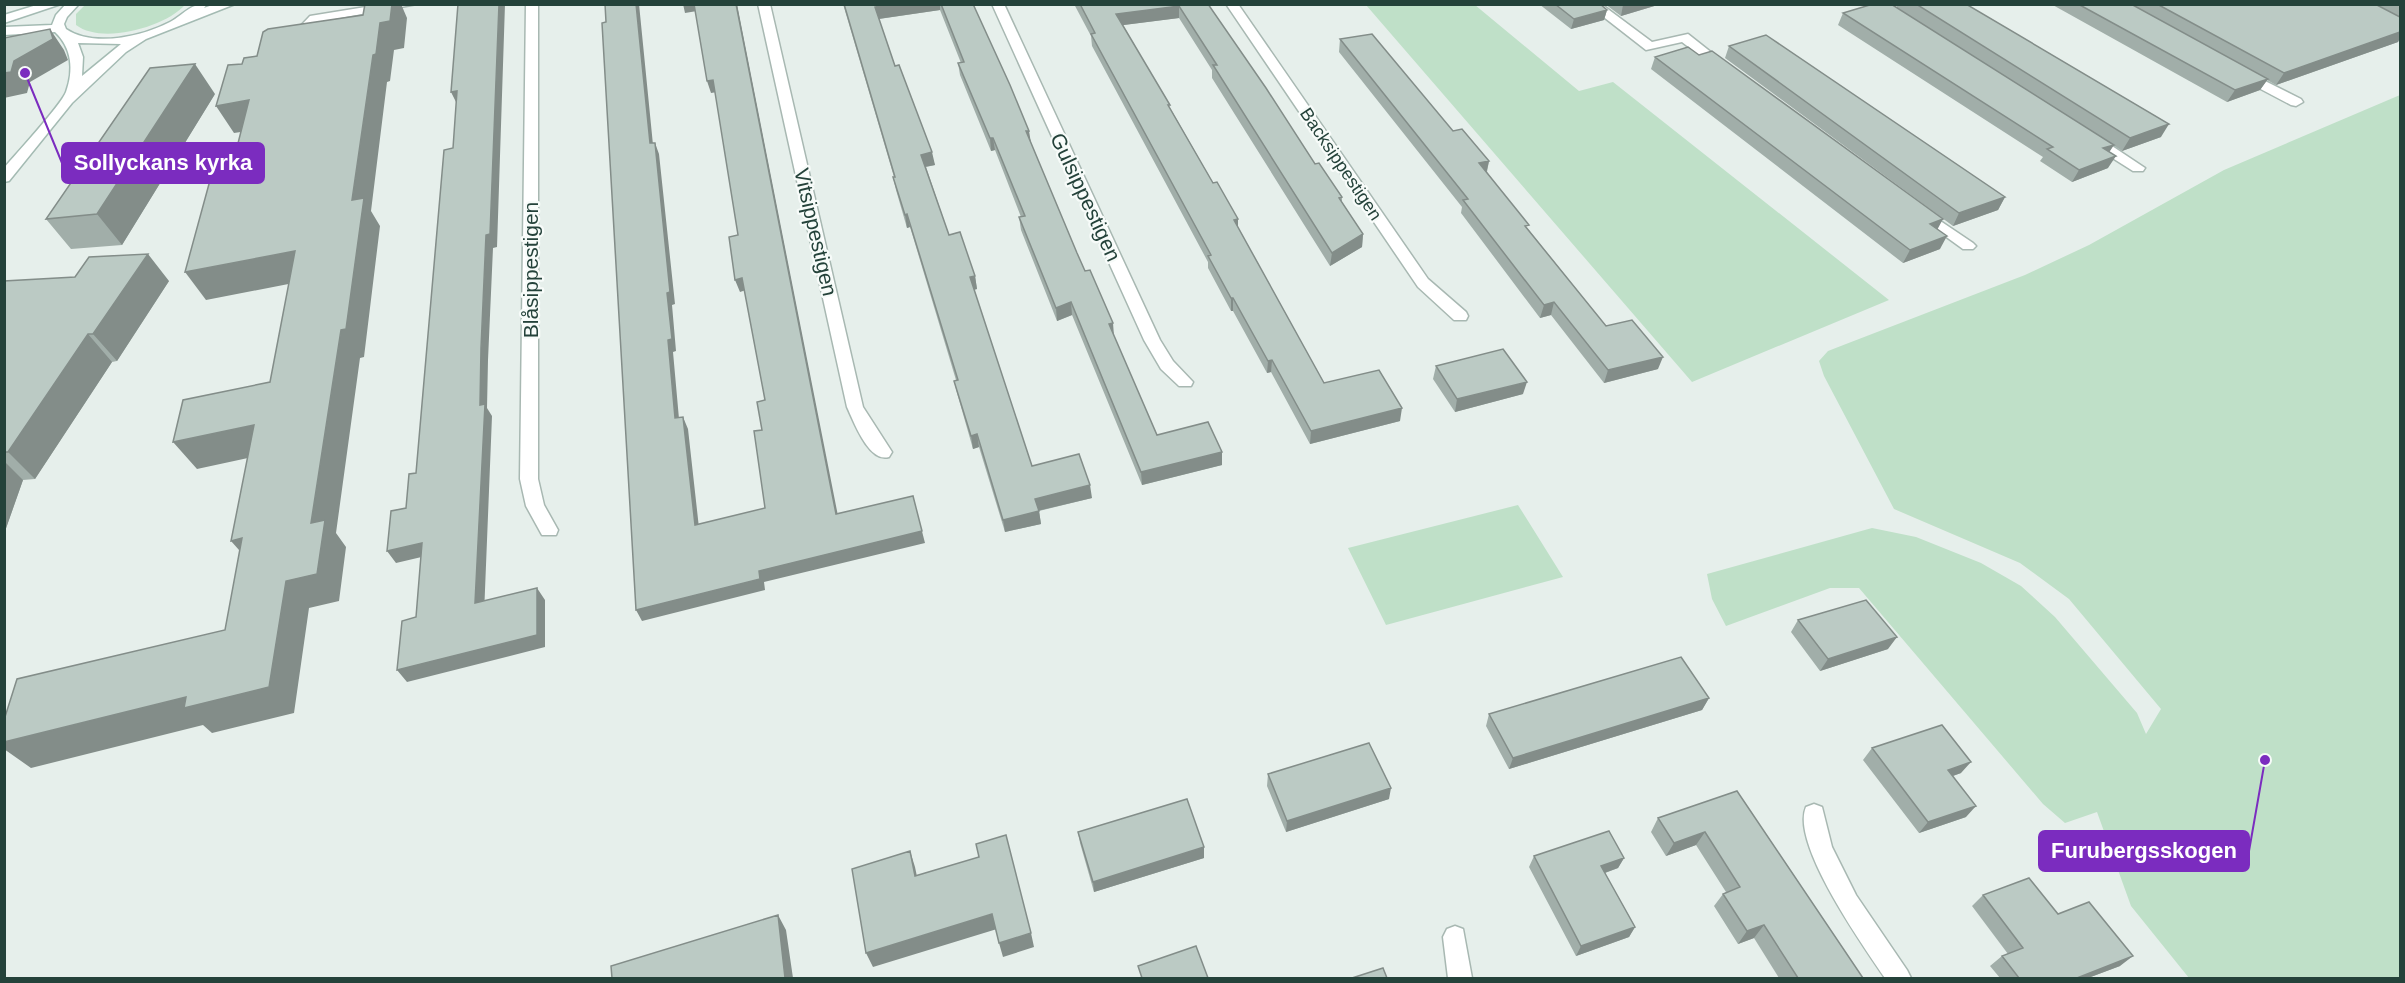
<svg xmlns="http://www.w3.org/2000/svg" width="2405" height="983" font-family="Helvetica,sans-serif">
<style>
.green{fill:#bfe0c8}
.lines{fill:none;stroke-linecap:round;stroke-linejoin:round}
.street-casing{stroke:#a8b8b2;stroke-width:3}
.secondary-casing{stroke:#a4bbb3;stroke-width:3}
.street{fill:#fff;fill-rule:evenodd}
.secondary{fill:#fff;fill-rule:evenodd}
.wall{fill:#a1aea9}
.shaded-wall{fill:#838d89}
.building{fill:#bbcac4;stroke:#838d89;stroke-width:1.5}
.labels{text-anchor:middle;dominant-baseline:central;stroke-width:4.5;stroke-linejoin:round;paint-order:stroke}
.far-street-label{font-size:18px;fill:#24423a;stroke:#f7fbf9}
.street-label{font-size:21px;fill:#24423a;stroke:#f7fbf9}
.leader{fill:none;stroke:#7b2cbf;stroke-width:2}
.callout-dot{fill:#7b2cbf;stroke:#f7fbf9;stroke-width:2}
.callout{fill:#7b2cbf;stroke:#7b2cbf;stroke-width:2}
.callout-label{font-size:22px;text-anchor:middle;font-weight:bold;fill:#fff}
</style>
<rect width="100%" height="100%" fill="#e6efeb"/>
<!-- green -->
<path class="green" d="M85,5V4L185,5C165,27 102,45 76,25V14Z
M1366,5H1475L1579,91L1613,82L1889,300L1692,382Z
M2400,95V978H2189L2131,906L2097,812L2065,823L2043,804L1859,588H1830L1726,626L1712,599L1707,574L1872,528L1916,537L1981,563L2021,586L2055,617L2137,713L2146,734L2161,709L2069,599L2020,563L1894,509L1824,376L1819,361L1828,351L1846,344L2025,275L2089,245L2224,170Z
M1518,505L1563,577L1386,625L1348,548Z"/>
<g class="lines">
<!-- street casing -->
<g class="street-casing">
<path id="street" d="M384,4H417L318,22L295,42L289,38L310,16Z
M526,4H538V479L544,505L558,530L556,535H542L526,506L520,479Z
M758,4H770L863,407L892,452L889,457C869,463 854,422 847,407Z
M992,4H1004L1160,340L1173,361L1193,382L1191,386H1179L1161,369L1144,340Z
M1226,4H1238L1428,279L1466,312L1468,316L1466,320H1454L1418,287Z
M1587,4H1601L1652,42L1688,34L1731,68L1725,72L1720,71L1682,42L1646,50Z
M2241,69L2301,99L2303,102L2296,106L2291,105L2236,76V70Z
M2089,133L2094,134L2145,168L2143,171H2133L2084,140L2082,137Z
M1921,208L1973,243L1976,246L1973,249H1963L1916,215L1914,212Z
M1814,804L1822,807L1832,847L1856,895L1907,970L1911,978H1885C1864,947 1790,843 1806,807Z
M1455,926L1463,929L1472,978H1448L1443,937L1447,929Z"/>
</g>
<!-- secondary casing -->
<g class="secondary-casing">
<path id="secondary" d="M40,4H61L4,23V15Z
M66,4H79L67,17L64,24L66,29C94,48 143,36 170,22C185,14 189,4 207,4L204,8L215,4H235L146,39L126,52L72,103L9,181L4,182V168C16,154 61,105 66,92C74,70 72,48 55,32L4,35V27L52,25L56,15ZM78,43L121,44L82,76L83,57Z"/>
</g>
<!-- street -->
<use href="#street" class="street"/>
<!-- secondary -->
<use href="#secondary" class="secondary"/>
</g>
<!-- wall -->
<path class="wall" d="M843,4H973L1077,253L1114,336L1157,435L1222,465L1142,485L1072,315L1057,321L1021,230L1019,217H1021L995,150L991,151L960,75L958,63H961L940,10L879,19L895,66L935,165L926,167L949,235L975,276L977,289L974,290L1032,466L1092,498L1039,511L1041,524L1005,532L979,447L973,449L957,393L954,381L956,380L910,227L907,228L896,190L893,177H894Z
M1074,4H1208L1315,164L1342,197V202L1363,234L1362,247L1330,266L1212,78V70L1179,18L1123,25L1213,183L1238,219V228L1324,383L1400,421L1310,444L1271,372L1267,373L1233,311H1231L1208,268V262L1092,46L1091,36Z
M1539,4H1600L1607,10L1604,20L1571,29Z
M1605,4H1661L1621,16Z
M1898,4H1966L2161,137L2122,151L2113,145L2109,152L2108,168L2072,182L2040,161L2043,157L1838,25L1843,13L1896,8Z
M2051,4H2400V38L2398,42L2276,85L2267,80L2260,90L2227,102Z
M1340,39L1453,131L1489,161L1487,172L1528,229L1606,326L1658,369L1604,383L1551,315L1540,318L1461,213L1462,207L1339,52Z
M1729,46L2005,197L1998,210L1953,226L1725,58Z
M1655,57L1938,229L1940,249L1903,263L1651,69Z
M215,94L122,245L71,249L46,219Z
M4,281H169L117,361L112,362L35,479L23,480L4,534Z
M1436,366L1523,394L1455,412L1433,379Z
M1798,620L1888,649L1820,671L1791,632Z
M1709,698L1702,710L1509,769L1486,726L1489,714Z
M1872,748L1961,773L1953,776L1966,817L1919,833L1863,760Z
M1268,774L1389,799L1286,832L1267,786Z
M1737,791L1863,978H1779L1754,938L1738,944L1714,906L1723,894L1726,892L1696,845L1666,856L1651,832L1658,818Z
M1078,832L1204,858L1094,892L1080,843Z
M1534,856L1624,858L1618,868L1605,873L1635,927L1629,937L1576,956L1529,867Z
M1983,895L2058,914L2120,966L2088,978H2000L1990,966L2002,956L2008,954L1972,906Z"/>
<!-- shaded-wall -->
<path class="shaded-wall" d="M392,4H401L407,18L404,48L394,50L390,81L387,82L371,211L380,226L364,357L360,358L336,533L346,547L339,601L309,608L294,713L212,733L203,725L31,768L4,749V742L186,697L286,581L311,523L341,330L352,200L373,55L380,23Z
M499,4H505L497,247L493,248L488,360L487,408L492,416L484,615L475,603L481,348L486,235Z
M636,4H639L654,155L650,143Z
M683,4H695L697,11L685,13Z
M736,4H737L840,526L836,514Z
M891,4H940V10L878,19L875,7Z
M1626,4H1661L1621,16L1623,5Z
M1179,6V18L1116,26V14Z
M1607,10L1604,20L1571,29L1574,19Z
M50,29L64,50L68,60L30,82L27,93L4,98V73L14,61Z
M2400,31V38L2398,42L2276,85L2284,73Z
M195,64L215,94L122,245L97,214Z
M2268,79L2260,90L2227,102L2235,90Z
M713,80L717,92L711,93L707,81Z
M457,91V104L451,92Z
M249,100L267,128L234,133L216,106Z
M2169,124L2161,137L2122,151L2130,138Z
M1026,131H1029L1031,143Z
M990,138H993L995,150L991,151Z
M655,143L659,154L675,304L672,305L676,351L673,352L680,430L675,418L668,340L667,293Z
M2114,145L2106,157L2103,148Z
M932,152L935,165L924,167L921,155Z
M2116,156L2108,168L2072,182L2079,170Z
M1489,161L1486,174L1479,163Z
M2005,197L1998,210L1953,226L1959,213Z
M907,214L910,227L907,228L905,215Z
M1238,219V232L1234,220Z
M1943,219L1936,232L1930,224Z
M1363,234L1362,247L1330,266L1332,253Z
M1947,236L1940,249L1903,263L1910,250Z
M295,251L314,279L206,300L185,272Z
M148,254L169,281L117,361L93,334Z
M975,276L977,289L972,290L970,277Z
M742,278L746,290L740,292L735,280Z
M1231,298H1233V311H1231Z
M1071,302L1072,315L1057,321L1056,308Z
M1554,302L1551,315L1540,318L1544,305Z
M1113,323L1114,336L1109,337V324Z
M88,334L112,362L35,479L8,452Z
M1663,357L1658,369L1604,383L1608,370Z
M1272,360L1271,372L1267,373L1268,361Z
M1527,382L1523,394L1455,412L1457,399Z
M1402,408L1400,421L1310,444L1311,431Z
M683,417L688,429L700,537L695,525Z
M254,425L276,452L197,469L173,442Z
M977,434L979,447L973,449L971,436Z
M1222,452V465L1142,485L1141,472Z
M4,461L23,480L4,534Z
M1090,485L1092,498L1037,511L1035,499Z
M913,496L925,543L764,582L765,590L642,621L636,610L759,571Z
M1039,511L1041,524L1005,532L1003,520Z
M242,538L255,568L231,541Z
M422,543L430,555L396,563L387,551Z
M537,588L545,600V647L407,682L397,670Z
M1897,637L1888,649L1820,671L1828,659Z
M1709,698L1702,710L1509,769L1513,758Z
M1971,762L1961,773L1938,781L1948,770Z
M1391,788L1389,799L1286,832L1287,821Z
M1976,806L1966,817L1919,833L1928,822Z
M1705,832L1696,845L1666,856L1674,843Z
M1204,847V858L1094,892L1093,882Z
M910,851L915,867L920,891L915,876Z
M1624,858L1618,868L1596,876L1601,866Z
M992,914L997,929L873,967L866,953Z
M778,915L786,930L793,978H783Z
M1764,925L1754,938L1738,944L1747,931Z
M1635,927L1629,937L1576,956L1581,946Z
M1031,933L1034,947L1003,957L999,943Z
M2133,956L2120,966L2088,978H2077Z"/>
<!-- building -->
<path class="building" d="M365,4H392L390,21L380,23L376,54L373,55L352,200L364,198L346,329L341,330L311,523L325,520L317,574L286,581L269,687L184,708L186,697L4,742V720L17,679L225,630L242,538L231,541L254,425L173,442L183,400L270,382L295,251L185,272L215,162L234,159L249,100L216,106L228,65L242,64L244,58L257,56L263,32L268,29L363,15Z
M458,4H499L490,234L486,235L481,348L480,405L485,404L475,603L537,588V635L397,670L402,621L416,617L422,543L387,551L391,511L406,508L409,474L416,473L444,150L453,148L457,91L451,92Z
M605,4H636L650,143H655L670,292L667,293L672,339L668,340L675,418L683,417L695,525L765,508L754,431L762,430L757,402L765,400L742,278L735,280L729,237L738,235L713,80L707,81L694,4H736L836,514L913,496L922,531L759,571L760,579L636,610L602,23L606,22Z
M844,4H891L875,7L895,66L899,65L932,152L921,155L949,235L960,232L975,276L970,277L1032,466L1079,454L1090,485L1035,499L1039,511L1003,520L977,434L971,436L954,381L958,380L907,214L905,215L893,177H895Z
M941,4H973L1010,85L1029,131H1026L1077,253L1085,271L1090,270L1113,323L1109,324L1157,435L1208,422L1222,452L1141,472L1071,302L1056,308L1019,217L1025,216L993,138H990L958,63L964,62Z
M1080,4H1208L1266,88L1315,164L1319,163L1342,197L1339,198L1363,234L1332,253L1213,65H1217L1179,6L1116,14L1170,105H1168L1213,183L1217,182L1238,219L1234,220L1324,383L1379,370L1402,408L1311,431L1272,360L1268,361L1233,298H1231L1208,256L1211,255L1091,34L1095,33Z
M1555,4H1600L1607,10L1574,19Z
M1873,4H1891L2114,145L2103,148L2116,156L2079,170L2047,149L2053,147L1843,13Z
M1916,4H1966L2169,124L2130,138Z
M2078,4H2131L2268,79L2235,90Z
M2157,4H2375L2400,17V32L2284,73Z
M50,29L53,39L14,61L11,72L4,73V38Z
M1372,34L1453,131L1462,129L1489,161L1479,163L1529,225L1525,226L1606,326L1632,320L1663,357L1608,370L1554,302L1544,305L1463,200L1468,199L1340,39Z
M1766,35L2005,197L1959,213L1729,46Z
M1688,47L1699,55L1712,51L1943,219L1930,224L1947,236L1910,250L1655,57Z
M195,64L97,214L46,219L150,68Z
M148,254L93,334H88L8,452H4V281L75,277L89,257Z
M1503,349L1527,382L1457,399L1436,366Z
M1866,600L1897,637L1828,659L1798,620Z
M1681,657L1709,698L1513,758L1489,714Z
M1942,725L1971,762L1948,770L1976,806L1928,822L1872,748Z
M1369,743L1391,788L1287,821L1268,774Z
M1737,791L1863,978H1798L1764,925L1747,931L1723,894L1740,887L1705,832L1674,843L1658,818Z
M1187,799L1204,847L1093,882L1078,832Z
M1609,831L1624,858L1601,866L1635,927L1581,946L1534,856Z
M1006,835L1031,933L999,943L992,914L866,953L852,869L910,851L915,876L979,857L976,844Z
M2029,878L2058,914L2089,902L2133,956L2077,978H2019L2002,956L2023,948L1983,895Z
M778,915L785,978H612L611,966Z
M1196,946L1208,978H1142L1138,966Z
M1383,968L1387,978H1352Z"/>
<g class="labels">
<!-- far-street labels -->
<g class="far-street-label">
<text transform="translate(1341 164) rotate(56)">Backsippestigen</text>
</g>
<!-- street labels -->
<g class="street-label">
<text transform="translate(1086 197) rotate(65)">Gulsippestigen</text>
<text transform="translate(816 232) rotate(77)">Vitsippestigen</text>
<text transform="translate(530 270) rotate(-90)">Blåsippestigen</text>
</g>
</g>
<!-- callouts -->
<path class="leader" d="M25 73L62 163M2265 760L2249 851"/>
<g class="callout-dot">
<circle cx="25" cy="73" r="6"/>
<circle cx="2265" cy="760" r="6"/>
</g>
<g class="callout">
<rect x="62" y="143" width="202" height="40" rx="6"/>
<rect x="2039" y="831" width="210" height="40" rx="6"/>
</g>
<g class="callout-label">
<text x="163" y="170">Sollyckans kyrka</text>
<text x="2144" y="858">Furubergsskogen</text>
</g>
<!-- border -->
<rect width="2405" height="983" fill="none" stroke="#24423a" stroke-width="12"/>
</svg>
